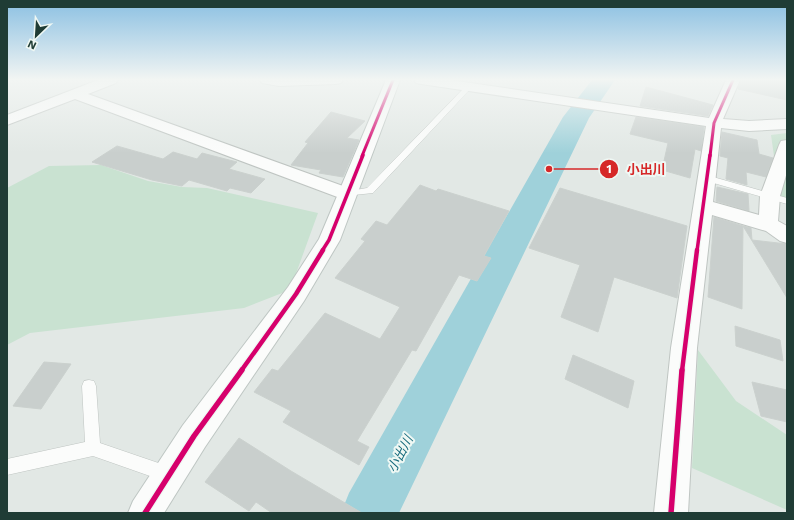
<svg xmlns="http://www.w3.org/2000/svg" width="794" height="520" font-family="'Work Sans','Noto Sans JP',sans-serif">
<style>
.green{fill:#c9e2d1}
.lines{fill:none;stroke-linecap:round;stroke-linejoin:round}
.river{fill:#9fd1da;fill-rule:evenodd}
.building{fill:#c9cfcd;stroke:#cbd1ce}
.lane-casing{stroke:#bfc5c2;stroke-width:1}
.street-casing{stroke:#bfc5c2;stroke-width:2}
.secondary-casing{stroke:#bec6c3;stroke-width:2}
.lane{fill:#fbfcfb;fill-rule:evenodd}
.street{fill:#fbfcfb;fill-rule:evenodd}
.secondary{fill:#fbfcfb;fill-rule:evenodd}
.cycleway-far3-casing{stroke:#eff8f4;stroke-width:4.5}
.cycleway-far2-casing{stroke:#eff8f4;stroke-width:5.5}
.cycleway-far1-casing{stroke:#eff8f4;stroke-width:7}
.cycleway-casing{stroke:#eff8f4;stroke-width:8}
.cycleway-far3{stroke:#d6006c;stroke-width:3}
.cycleway-far2{stroke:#d6006c;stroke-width:3.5}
.cycleway-far1{stroke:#d6006c;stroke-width:4.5}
.cycleway{stroke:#d6006c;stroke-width:5.5}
.labels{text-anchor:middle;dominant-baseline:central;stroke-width:4;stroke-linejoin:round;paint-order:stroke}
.water-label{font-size:13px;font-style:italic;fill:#156a7c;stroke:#eff8f4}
.leader{fill:none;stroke:#d62828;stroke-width:1.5}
.callout-dot{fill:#d62828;stroke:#eff8f4;stroke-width:1.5}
.mark-label{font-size:12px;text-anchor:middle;font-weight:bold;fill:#fff}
.callout-label{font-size:13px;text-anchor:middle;font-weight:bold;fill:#d62828;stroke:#eff8f4;stroke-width:4;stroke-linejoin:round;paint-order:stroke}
</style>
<rect width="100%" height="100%" fill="#e2e8e5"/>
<!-- green -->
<path class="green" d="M787,133V200L780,198L771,135Z
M101,165L148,181L182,187L207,188L318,213L290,290L244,308L30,333L7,345V188L49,166Z
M698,350L736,401L787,435V510L692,468Z"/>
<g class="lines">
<!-- river -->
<path class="river" d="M592,80H615L589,118L399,513H341L349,493L563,117Z"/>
</g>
<!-- building -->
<path class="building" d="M741,80H787V100L738,89Z
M646,87L713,105L708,116L640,106Z
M331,112L365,121L347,138L359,140L343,177L319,173L321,170L291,165L308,143L305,142Z
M636,117L704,127L701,151L695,149L690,178L662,170L668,143L630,134Z
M722,132L757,140L759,154L773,158L766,177L746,172L747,185L726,179L728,158L720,156Z
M117,146L163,159L173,152L197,159L202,153L237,162L229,169L265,179L251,193L230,188L227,191L189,180L182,186L152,180L92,162Z
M420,185L436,191L438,189L509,211L484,256L491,258L477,281L459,275L416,351L412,350L357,441L369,447L359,465L283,422L291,411L254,392L272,369L278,371L325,313L380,339L400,307L335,278L365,241L361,239L376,221L387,225Z
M717,187L748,194L749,211L716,201Z
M560,188L687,226L677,298L614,277L598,332L561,317L580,265L529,248Z
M714,217L743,226L742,309L708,297Z
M743,226L751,228L752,240L787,244V298Z
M735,326L780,340L783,361L736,346Z
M573,355L634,381L628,408L565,379Z
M44,362L71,364L41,409L13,406Z
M752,382L787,390V422L761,416Z
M239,438L291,471L362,513H272L256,502L249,511L205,482Z"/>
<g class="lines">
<!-- lane casing -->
<g class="lane-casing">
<path id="lane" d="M466,86L472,87L373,193L344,196L342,194L344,192L367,188Z
M706,175L787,198V204L703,180L701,178Z
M89,380L94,381L96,386L100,443L173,468L175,474L173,480L167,482L93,456L7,475V459L85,442L82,386L84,381Z"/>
</g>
<!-- street casing -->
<g class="street-casing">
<path id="street" d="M98,80H118L116,83L88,94L354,190L356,194L354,198L347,200L340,198L75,99L7,125V115Z
M260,80H343L341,83L336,84L279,86L262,83Z
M414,80H450L709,118L726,80H740L723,119L749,121L787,119V129L749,131L721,128L713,202L759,215L760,196L779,145L781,141L787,140V172L780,196L778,221L787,226V243L780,241L766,231L712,215L697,348L688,513H654L671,348L706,126L421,84L416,83Z"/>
</g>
<!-- secondary casing -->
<g class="secondary-casing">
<path id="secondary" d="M386,80H400L340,240L304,301L205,447L164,513H128L133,501L183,425L288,287L319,239Z"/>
</g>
<!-- lane -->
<use href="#lane" class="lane"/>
<!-- street -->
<use href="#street" class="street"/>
<!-- secondary -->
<use href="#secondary" class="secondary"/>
<!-- cycleway-far3 casing -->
<g class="cycleway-far3-casing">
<path id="cycleway-far3" d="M362,156L393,80
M710,156L714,123L733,80"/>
</g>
<!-- cycleway-far2 casing -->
<g class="cycleway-far2-casing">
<path id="cycleway-far2" d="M322,251L329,240L363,155
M697,251L710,155"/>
</g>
<!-- cycleway-far1 casing -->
<g class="cycleway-far1-casing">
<path id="cycleway-far1" d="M241,371L296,294L323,250
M682,371L697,250"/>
</g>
<!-- cycleway casing -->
<g class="cycleway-casing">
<path id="cycleway" d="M145,513L194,436L242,370
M671,513L682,370"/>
</g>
<!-- cycleway-far3 -->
<use href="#cycleway-far3" class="cycleway-far3"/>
<!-- cycleway-far2 -->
<use href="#cycleway-far2" class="cycleway-far2"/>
<!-- cycleway-far1 -->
<use href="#cycleway-far1" class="cycleway-far1"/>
<!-- cycleway -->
<use href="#cycleway" class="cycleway"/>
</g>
<!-- sky -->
<linearGradient id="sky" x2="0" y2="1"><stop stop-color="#8bc0e2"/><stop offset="0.52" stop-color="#f2f5f3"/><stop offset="1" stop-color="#f2f5f3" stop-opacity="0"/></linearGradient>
<rect width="794" height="153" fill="url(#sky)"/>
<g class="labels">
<!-- water labels -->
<g class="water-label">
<text transform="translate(400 454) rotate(-62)">小出川</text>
</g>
</g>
<!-- callouts -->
<path class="leader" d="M549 169L609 169"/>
<g class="callout-dot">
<circle cx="549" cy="169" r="4"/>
<circle cx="609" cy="169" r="10"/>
</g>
<g class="mark-label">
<text x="609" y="173">1</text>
</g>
<g class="callout-label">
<text x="646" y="174">小出川</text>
</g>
<!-- border -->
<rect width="794" height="520" fill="none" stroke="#1f3c35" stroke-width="16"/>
<!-- north arrow -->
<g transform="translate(36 36) rotate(205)" stroke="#eff8f4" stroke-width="3" paint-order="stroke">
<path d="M0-3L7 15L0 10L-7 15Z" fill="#1f3c35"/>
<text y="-6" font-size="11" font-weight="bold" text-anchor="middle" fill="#1f3c35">N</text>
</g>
</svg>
